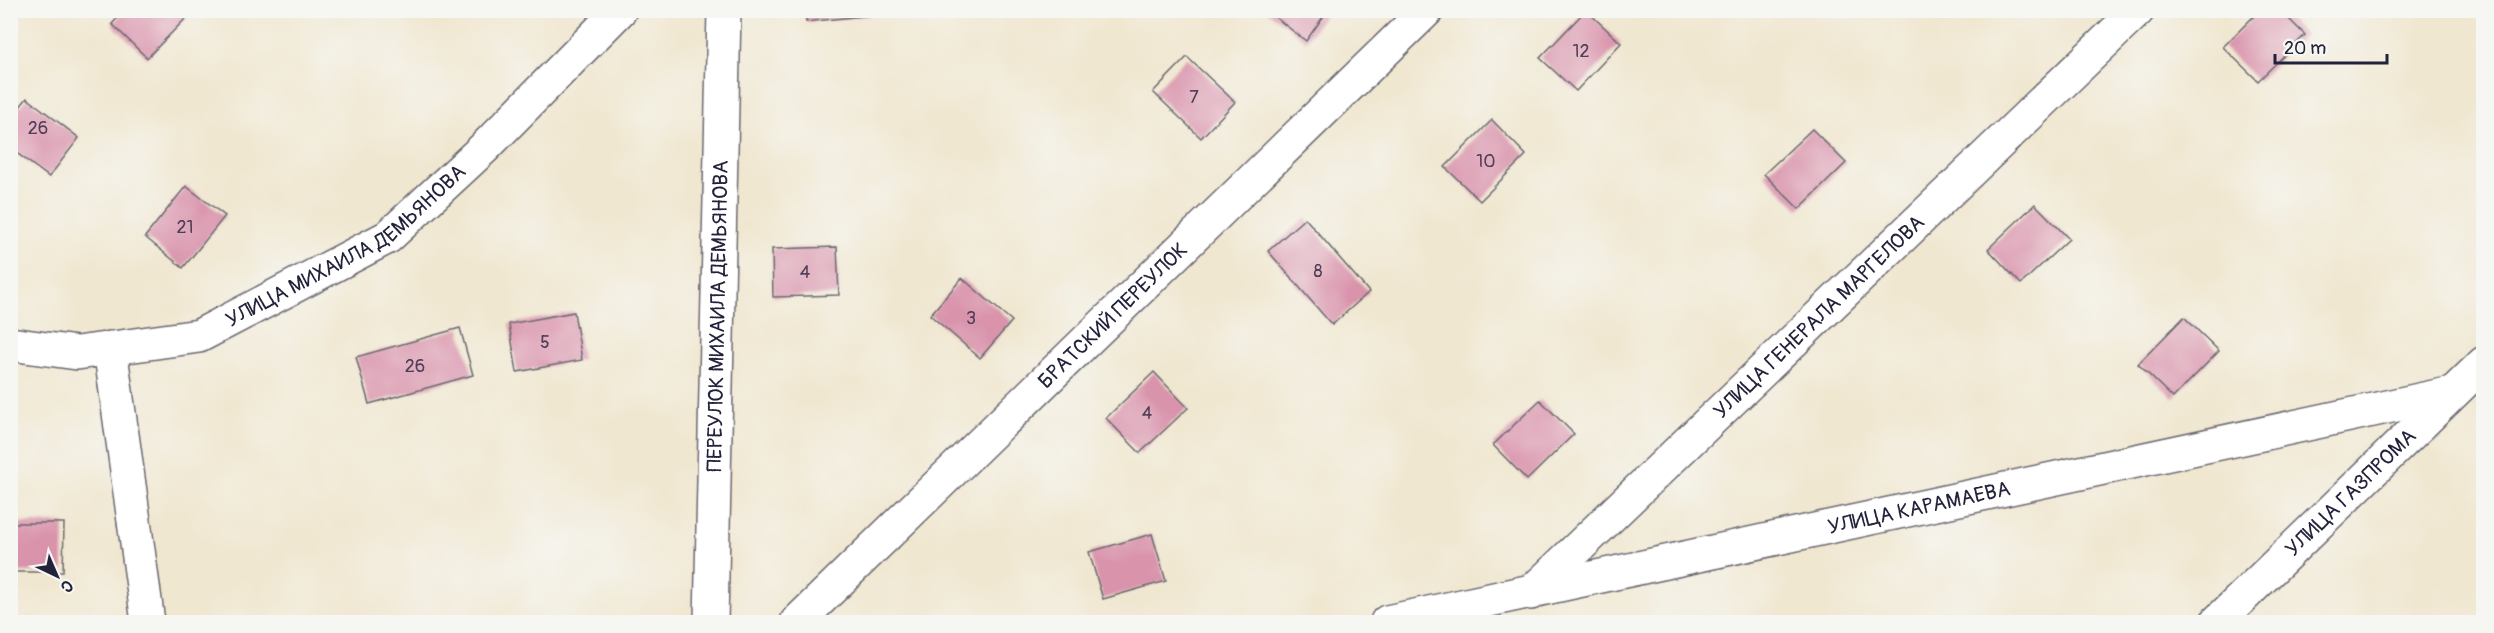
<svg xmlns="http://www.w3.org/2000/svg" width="2494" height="633" font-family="Pangolin,sans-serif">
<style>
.building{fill:#d993ab}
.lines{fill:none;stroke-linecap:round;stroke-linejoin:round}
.minor-casing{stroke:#6a676f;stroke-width:36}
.minor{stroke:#fff;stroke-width:33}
.labels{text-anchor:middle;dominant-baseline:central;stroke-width:4.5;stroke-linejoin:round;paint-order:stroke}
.number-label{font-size:18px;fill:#503e57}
.street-label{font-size:21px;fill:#22223b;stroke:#f6f6f2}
</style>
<rect width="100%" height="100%" fill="#f6f6f2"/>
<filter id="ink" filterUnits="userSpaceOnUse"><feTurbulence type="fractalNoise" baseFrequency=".0167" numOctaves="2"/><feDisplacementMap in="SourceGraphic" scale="12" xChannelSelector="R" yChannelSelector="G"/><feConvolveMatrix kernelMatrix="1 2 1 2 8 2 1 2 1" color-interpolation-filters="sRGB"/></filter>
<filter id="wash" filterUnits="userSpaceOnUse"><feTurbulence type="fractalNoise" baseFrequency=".008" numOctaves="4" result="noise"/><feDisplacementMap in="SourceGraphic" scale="24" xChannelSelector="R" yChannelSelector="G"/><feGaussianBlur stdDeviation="1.35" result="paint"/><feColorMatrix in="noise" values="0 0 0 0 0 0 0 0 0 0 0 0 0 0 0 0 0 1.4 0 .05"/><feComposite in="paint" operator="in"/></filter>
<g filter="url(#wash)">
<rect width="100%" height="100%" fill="#f0e7d0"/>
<g id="blocks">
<!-- building -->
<path class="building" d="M125,10H194L147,58L112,24Z
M805,10H872V15L806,22Z
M1266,10H1328L1306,41Z
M1586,10L1621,43L1576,91L1540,58Z
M2260,10H2280L2305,35L2258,81L2223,47Z
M1187,57L1235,102L1201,138L1153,92Z
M27,98L79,138L49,177L10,148V119Z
M1492,120L1526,155L1480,201L1445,167Z
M1812,129L1846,163L1799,209L1764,174Z
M186,186L225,216L183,268L145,237Z
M2035,204L2069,239L2021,284L1988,249Z
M1305,218L1369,292L1332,325L1268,251Z
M837,247L839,295L773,297L772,249Z
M962,278L1012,321L980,358L930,315Z
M574,312L582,360L517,372L509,324Z
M2184,317L2219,351L2173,398L2138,364Z
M460,328L473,375L369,404L356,357Z
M1154,372L1188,408L1140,453L1106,418Z
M1540,400L1574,434L1527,480L1493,445Z
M10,523H64L63,572H10Z
M1152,534L1166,581L1103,599L1089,552Z"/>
</g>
</g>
<g filter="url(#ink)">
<use href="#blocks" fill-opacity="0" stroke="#6a676f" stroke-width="1.5"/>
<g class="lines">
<!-- minor casing -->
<g class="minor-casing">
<g id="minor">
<path id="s1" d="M10,344L77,353L199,336L388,237L484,148L620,10"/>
<path d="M110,348L148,622"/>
<path id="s2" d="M1531,593L2138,10"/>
<path id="s3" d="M711,622L724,10"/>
<path id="s4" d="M797,622L1427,10"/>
<path id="s5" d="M1387,622L2452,393"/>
<path id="s6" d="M2217,622L2484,363"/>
</g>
</g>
<!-- minor -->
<use href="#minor" class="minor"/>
</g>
</g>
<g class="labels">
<!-- number labels -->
<g class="number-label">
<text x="1581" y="51">12</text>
<text x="1194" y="97">7</text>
<text x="38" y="128">26</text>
<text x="1486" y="161">10</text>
<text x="185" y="227">21</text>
<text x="1318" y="271">8</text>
<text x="805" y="272">4</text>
<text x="971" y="318">3</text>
<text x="545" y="342">5</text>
<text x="415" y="366">26</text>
<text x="1147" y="413">4</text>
</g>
<!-- street labels -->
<g class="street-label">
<text stroke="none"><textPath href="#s1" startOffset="364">УЛИЦА МИХАИЛА ДЕМЬЯНОВА</textPath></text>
<text stroke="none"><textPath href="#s3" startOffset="306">ПЕРЕУЛОК МИХАИЛА ДЕМЬЯНОВА</textPath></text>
<text stroke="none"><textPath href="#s4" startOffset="440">БРАТСКИЙ ПЕРЕУЛОК</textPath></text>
<text stroke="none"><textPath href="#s2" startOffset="399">УЛИЦА ГЕНЕРАЛА МАРГЕЛОВА</textPath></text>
<text stroke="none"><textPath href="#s6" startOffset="186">УЛИЦА ГАЗПРОМА</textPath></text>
<text stroke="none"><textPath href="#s5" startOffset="544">УЛИЦА КАРАМАЕВА</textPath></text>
</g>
</g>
<!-- margin -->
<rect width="2494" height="633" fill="none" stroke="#f6f6f2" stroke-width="36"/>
<!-- north arrow -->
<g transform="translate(57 576) rotate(136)" stroke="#f6f6f2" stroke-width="4.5" paint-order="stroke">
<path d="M0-4.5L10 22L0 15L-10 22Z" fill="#22223b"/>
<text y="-9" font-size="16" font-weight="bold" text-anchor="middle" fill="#22223b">С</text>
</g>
<!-- scale -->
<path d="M2275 54v9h112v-9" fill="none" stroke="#22223b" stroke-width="3"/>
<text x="2284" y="54" font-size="18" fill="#22223b" stroke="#f6f6f2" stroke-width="4.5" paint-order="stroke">20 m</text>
</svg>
